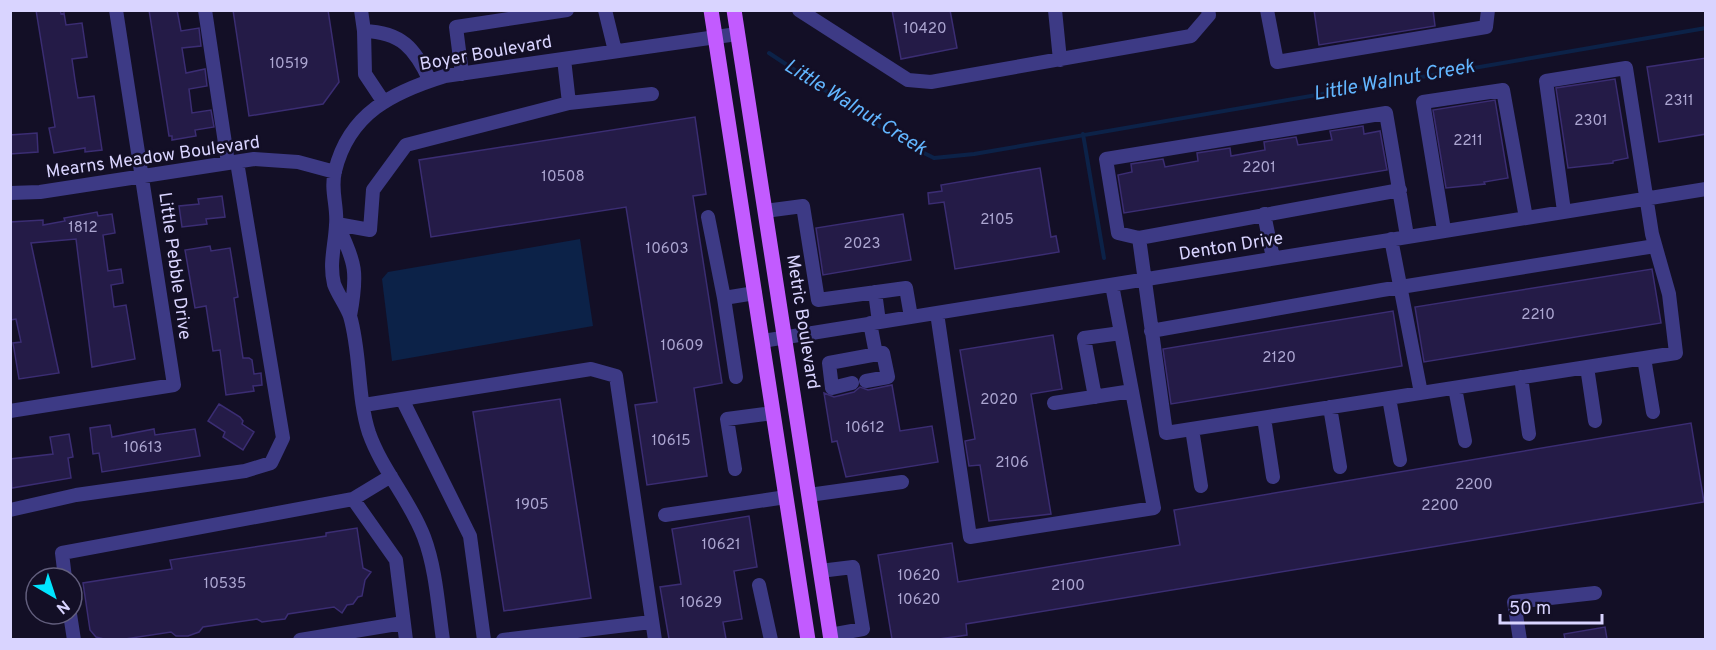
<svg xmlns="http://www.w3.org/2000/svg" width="1716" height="650" font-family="Overpass,sans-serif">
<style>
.water{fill:#0c2248}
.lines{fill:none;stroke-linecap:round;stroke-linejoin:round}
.stream{stroke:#0c2248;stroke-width:4}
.building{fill:#241b47;stroke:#3b2d73;stroke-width:1.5}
.minor{stroke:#3d3a85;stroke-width:14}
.major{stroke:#c25bff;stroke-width:15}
.labels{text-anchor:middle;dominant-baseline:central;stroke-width:5;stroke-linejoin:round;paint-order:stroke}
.number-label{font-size:15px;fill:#aca6d1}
.street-label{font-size:18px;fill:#d9d4ff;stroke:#130f26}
.water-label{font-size:20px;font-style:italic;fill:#62b6ff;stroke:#130f26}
</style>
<rect width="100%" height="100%" fill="#130f26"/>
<!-- water -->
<path class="water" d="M580,239L593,326L392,361L382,279L388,272Z"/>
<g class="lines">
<!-- stream -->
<path class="stream" d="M769,53L908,145L934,158L974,154L1706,28
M1083,134L1104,258"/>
</g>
<!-- building -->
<path class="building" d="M36,10H60L61,14L64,13L66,25L82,23L87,57L72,59L75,80L78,98L94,96L102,150L85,152V148L54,153L49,128L55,127Z
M149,10H177L181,31L199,28L201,46L182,48L186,73L205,69L207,86L189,89L192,113L211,110L214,127L195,130L196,136L172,140V136H169Z
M233,10H328L339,82L323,104L249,116Z
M892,10H950L957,48L901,59Z
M1314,10H1433L1435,26L1319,45Z
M1706,58V134L1659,142L1647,67Z
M1615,79L1628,158L1613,161V163L1568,168L1556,88Z
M1495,100L1508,178L1484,182L1485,184L1446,188L1433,110Z
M695,117L706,194L693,196L722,383L694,388L707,476L647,485L635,405L657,402L626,207L431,237L419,160Z
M1363,126L1364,134L1380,131L1387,170L1124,213L1118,175L1132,172L1131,164L1163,159L1165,167L1198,161L1197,153L1230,148L1231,156L1265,150L1264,142L1296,137L1298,145L1332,140L1330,131Z
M37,133L38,152L10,154V135Z
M1040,168L1051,237L1056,236L1059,252L955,269L944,202L929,204L928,193L942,191L941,185Z
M222,196L225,217L206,219L207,224L182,227L179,206L199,204L198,199Z
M97,212L98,216L112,214L115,233L103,235L108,271L121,269L123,283L111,285L114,307L126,305L135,359L92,367L76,239L31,243L59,373L19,379L13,343L21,342L16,319L10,320V222L43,220V225L65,221L64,218Z
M903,214L911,260L823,275L816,228Z
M210,246L211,251L230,248L238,297L234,298L243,358H249L252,360L254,374L261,373L262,385L253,386L254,391L226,395L220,350L213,351L206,306L195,308L185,250Z
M1652,269L1661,323L1424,362L1415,307Z
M1393,311L1402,366L1171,404L1163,349Z
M1053,335L1062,389L1031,394L1051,514L989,521L980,465L969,466L965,441L975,439L960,350Z
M892,385L900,431L932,426L938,462L846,477L837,441L832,442L824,393L834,397L854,392L860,387L868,390Z
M560,399L591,598L504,611L473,412Z
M219,404L240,417L243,421L242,424L254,432L243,450L223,437L225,432L208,421Z
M1691,423L1704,502L966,624L967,635L939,639H892L878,555L952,543L958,582L1180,545L1174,510Z
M110,425L112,437L154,429L155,435L195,429L200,456L102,472L99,453L93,454L90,428Z
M69,434L73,457L68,458L71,478L12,488L10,459L53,454L50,437Z
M749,516L757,567L734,571L742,619L723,622L726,639H669L660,587L681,584L672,529Z
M357,528L363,568L371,572L365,580L362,596L358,597L353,604L347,605L342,613L334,607L288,614L285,619L276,620L262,622L257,619L203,627L199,632L188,636H176L171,632L125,639H104L96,637L90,630L83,583L172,569L170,560L326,536V533Z
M1605,627L1607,639H1565L1564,634Z"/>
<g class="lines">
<!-- minor -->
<path class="minor" d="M205,10L228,163
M361,10L364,31
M605,10L615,51
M799,10L908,80L931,82L1191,36L1209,15L1208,10
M1055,10L1060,60
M1267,10L1277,62L1486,27L1488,10
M462,74L456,27L567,10
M383,101L365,74L364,31C401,32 415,48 430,81
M569,103L652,94
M10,193L40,192L254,159L298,162L335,172
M765,211L803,206L818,300L906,288L911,317
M1264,214L1273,258
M708,217L724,298
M337,224L370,230L373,190L406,145L569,103L564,59
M337,224C356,263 358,273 350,316
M1444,230L1423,102L1503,90L1526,218
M1407,236L1386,113L1106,159L1118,233L1139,238L1166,433L1676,353L1669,294L1652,234L1626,68L1546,81L1564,211
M1139,238L1400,190
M1391,239L1421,393
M875,292L879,322
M937,313L970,537L1154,508L1112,285
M870,323L876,354
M1151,331L1382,290L1655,246
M762,341L1706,189
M1644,358L1653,412
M1587,367L1595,421
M736,377L724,298L755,293
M1521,377L1529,434
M852,383L832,388L829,363L883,353L888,377L866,381
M1455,388L1465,441
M1095,397L1084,338L1121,333
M1389,398L1400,460
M402,399L470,536L484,640
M1054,403L1132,391
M364,405L591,369L616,376L655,640
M1330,407L1340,467
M10,411L174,385L116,10
M1264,418L1273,477
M1192,429L1201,486
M735,469L727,419L773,413
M809,495L902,482
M353,499L396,560L406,640
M10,510L76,495L245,471L271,463L283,438L237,162
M665,515L786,497
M820,571L853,567L863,629L830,635
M65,578L62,553L353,499L391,476
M759,585L771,640
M70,614L74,640
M300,640L403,623
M443,640C438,606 436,569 424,537C410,500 382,470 369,433C357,396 361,354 350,316C346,305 338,295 334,284C329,263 335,246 336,225C338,207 330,190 335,171C349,113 393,92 445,76L737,34
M503,640L651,622
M1520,640L1514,602L1595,593"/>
<!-- major -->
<path class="major" d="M711,10L808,640
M734,10L831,640"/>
</g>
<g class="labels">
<!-- number labels -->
<g class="number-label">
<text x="925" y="29">10420</text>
<text x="289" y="64">10519</text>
<text x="1679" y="101">2311</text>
<text x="1591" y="121">2301</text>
<text x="1468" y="141">2211</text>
<text x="1259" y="168">2201</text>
<text x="563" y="177">10508</text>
<text x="997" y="220">2105</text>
<text x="83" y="228">1812</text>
<text x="862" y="244">2023</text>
<text x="667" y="249">10603</text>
<text x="1538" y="315">2210</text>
<text x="682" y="346">10609</text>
<text x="1279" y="358">2120</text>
<text x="999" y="400">2020</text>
<text x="865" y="428">10612</text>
<text x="671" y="441">10615</text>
<text x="143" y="448">10613</text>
<text x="1012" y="463">2106</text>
<text x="1474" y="485">2200</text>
<text x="532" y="505">1905</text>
<text x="1440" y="506">2200</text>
<text x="721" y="545">10621</text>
<text x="919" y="576">10620</text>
<text x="225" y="584">10535</text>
<text x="1068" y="586">2100</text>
<text x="919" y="600">10620</text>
<text x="701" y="603">10629</text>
</g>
<!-- street labels -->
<g class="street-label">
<text transform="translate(486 54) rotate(-10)">Boyer Boulevard</text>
<text transform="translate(153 158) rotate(-8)">Mearns Meadow Boulevard</text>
<text transform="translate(1231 247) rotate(-9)">Denton Drive</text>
<text transform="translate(174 266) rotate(82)">Little Pebble Drive</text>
<text transform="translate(802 322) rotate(81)">Metric Boulevard</text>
</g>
<!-- water labels -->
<g class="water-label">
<text transform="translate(1394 81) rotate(-10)">Little Walnut Creek</text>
<text transform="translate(855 108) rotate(32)">Little Walnut Creek</text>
</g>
</g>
<!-- border -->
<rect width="1716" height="650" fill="none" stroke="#d9d4ff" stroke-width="24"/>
<!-- north arrow -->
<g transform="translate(54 596) rotate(141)"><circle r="28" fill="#130f26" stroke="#625e7d" stroke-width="1.5"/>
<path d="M0-4.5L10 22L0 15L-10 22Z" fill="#00e5ff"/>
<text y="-9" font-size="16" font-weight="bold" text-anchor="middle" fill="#d9d4ff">N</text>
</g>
<!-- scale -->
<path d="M1500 614v9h102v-9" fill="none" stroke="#d9d4ff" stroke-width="3"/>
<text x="1509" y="614" font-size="18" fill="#d9d4ff" stroke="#130f26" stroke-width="4.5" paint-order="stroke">50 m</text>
</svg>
